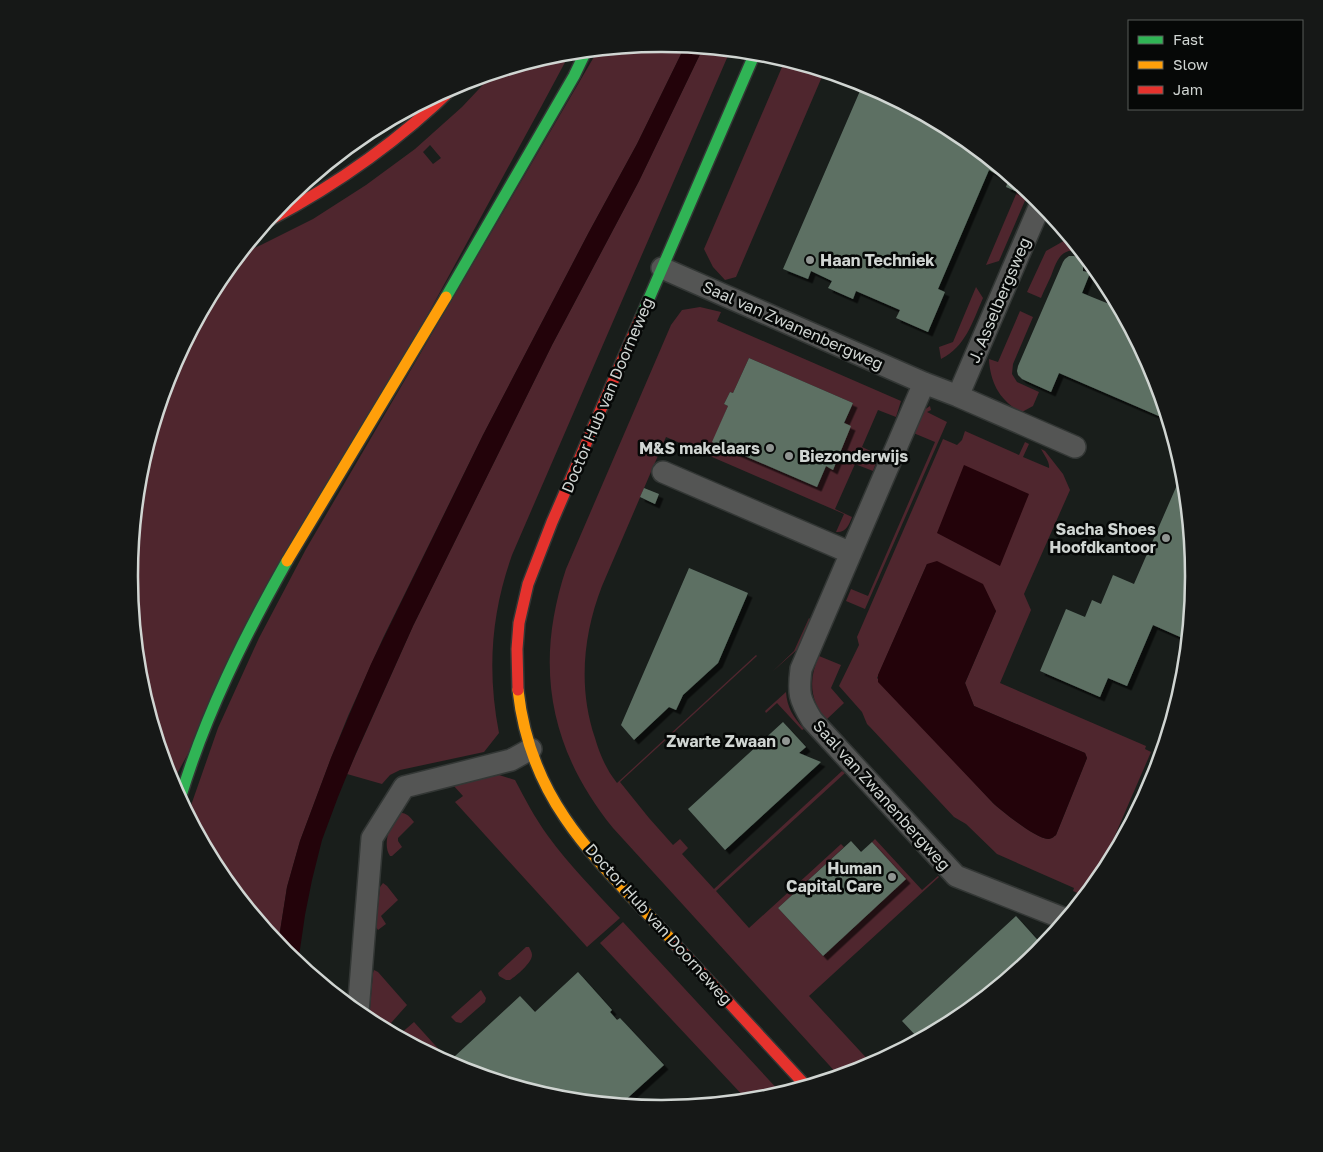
<svg xmlns="http://www.w3.org/2000/svg" width="1323" height="1152" font-family="'Golos Text',sans-serif">
<style>
.green{fill:#4f262e;fill-rule:evenodd}
.water{fill:#23030a}
.building{fill:#5d7064;filter:url(#shadow)}
.lines{fill:none;stroke-linecap:round;stroke-linejoin:round}
.street-casing{stroke:#333735;stroke-width:24}
.fast-casing{stroke:#333735;stroke-width:14}
.slow-casing{stroke:#333735;stroke-width:14}
.jam-casing{stroke:#333735;stroke-width:14}
.street{stroke:#545554;stroke-width:21}
.fast{stroke:#30b455;stroke-width:11}
.slow{stroke:#ff9f0a;stroke-width:11}
.jam{stroke:#e5322d;stroke-width:11}
.poi-dot{fill:#909592;stroke:#060807;stroke-width:2}
.labels{text-anchor:middle;dominant-baseline:central;stroke-width:5;stroke-linejoin:round;paint-order:stroke}
.poi-label{font-size:16px;font-weight:bold;fill:#d0d5d2;stroke:#060807;text-anchor:end}
.street-label{font-size:16px;fill:#d0d5d2;stroke:#060807}
.rim{fill:none;stroke:#d0d5d2;stroke-width:2.5}
</style>
<defs>
<filter id="shadow"><feDropShadow dx="4.5" dy="4.5" stdDeviation="0" flood-color="#0009"/></filter>
</defs>
<rect width="100%" height="100%" fill="#191e1b"/>
<!-- green -->
<path class="green" d="M662,44L685,46L637,144L589,232L483,435L383,638L348,716L331,758L300,841L287,887L278,944L219,871L188,814L218,728L259,638L306,549L598,50Z
M703,48L730,51L512,555C491,614 487,671 499,733L484,752L400,770L390,775L382,784L347,774L413,626L552,345L639,181Z
M570,53L541,107L172,783L139,680L129,576L140,472L170,372L219,280L242,253L261,245L313,219L366,185L415,149L462,107L494,73L558,54ZM430,145L441,158L433,164L423,152Z
M785,60L824,72L736,277L725,280L713,267L704,249Z
M1015,191L1027,196L999,261L986,265L1017,192Z
M1069,238L1082,253C1062,245 1057,260 1051,276C1048,283 1044,290 1041,298L1027,292L1046,251Z
M976,287L983,298C972,323 966,346 941,359L939,347L953,342Z
M700,307L721,312L717,321L901,401L896,417L878,410L862,447L879,455L873,471L855,464L835,509L852,517C849,525 846,533 836,532L844,514L666,437L602,586C583,635 578,688 595,738C600,755 606,769 617,783L756,655L757,656L620,782L649,818L673,845L680,839L688,848L682,854L714,889L842,771L845,773L716,891L749,928L841,844L844,847L778,908L823,956L905,879L872,842L875,839L922,890L938,876L939,877L809,996L872,1064L865,1068L839,1076L613,828C549,749 534,665 566,569L671,325L682,310ZM749,358L853,403L817,487L713,442L728,406L724,404L730,392L733,393Z
M1020,311L1033,317L1013,364L1012,374L1017,382L1039,392L1033,406L1022,412C1000,402 990,382 989,359L998,362Z
M930,406L931,410L927,412L947,422L865,609L846,601L851,589L868,596L935,442L911,432L921,412Z
M965,431L1019,455L1025,442L1029,444L1023,457L1049,468C1050,462 1044,455 1041,449L1045,451L1063,474L1070,490L1024,594L1031,610L1000,683L1146,746L1145,749L1151,752L1094,884L1084,896L1073,891L1074,888L997,854L966,824L954,817L870,727L867,724L862,712L839,686L859,645L857,637L943,439L957,445L962,440ZM927,564L996,611L965,683L974,706L1085,753L1087,758L1056,835C1053,837 1053,838 1049,839C1037,840 1002,811 993,803L877,678Z
M809,618L811,620L800,647L772,672L794,651Z
M819,656L841,665L831,688L844,703L826,720C810,701 808,679 819,656Z
M786,692C787,707 793,717 804,729L802,730L777,703L766,713L765,711Z
M499,775L515,780C525,799 535,818 548,836C569,865 595,891 620,918L587,947L455,802L463,796L453,785Z
M398,813C406,812 410,817 414,822L398,838V841L402,847L392,856H390C382,845 390,823 398,813Z
M383,883L387,886L398,900L382,915L381,916L386,924L378,930L376,927L380,887Z
M623,922L781,1093L765,1098L747,1100L600,943Z
M526,947H529C530,949 532,952 532,955C532,963 516,976 510,980H506L499,976L498,973Z
M374,970L378,972L407,1005L391,1023L399,1035L414,1022L454,1066L369,1020L373,973Z
M481,990L486,998L485,1002L461,1023L456,1022L451,1017L453,1015Z"/>
<!-- water -->
<path class="water" d="M685,46L703,48L639,181L552,345L413,626L356,753L338,797L322,840L312,880L305,915L298,963L285,952L278,944L287,887L300,841L331,758L371,664L483,435L589,232L637,144Z
M964,465L1029,494L1000,566L937,533Z
M937,561L983,584L996,611L965,683L974,706L1085,753L1087,758L1056,835C1053,837 1053,838 1049,839C1037,840 1002,811 993,803L878,682V675L927,564Z"/>
<!-- building -->
<path class="building" d="M863,84L957,134L999,168L996,174L989,170L938,289L945,292L928,332L896,318L900,310L856,291L853,299L828,288L832,281L811,271L808,279L783,269Z
M1009,178L1018,184L1015,191L1006,187Z
M1069,256H1074L1079,258L1083,263V271L1090,273L1082,293L1119,308L1153,373L1168,420L1059,373L1051,392L1022,379L1018,375L1017,371L1018,366L1063,262L1065,259Z
M749,358L853,403L844,423L851,426L833,470L826,466L817,487L712,442L728,406L724,404L730,392L733,393Z
M1177,485L1185,488L1194,576L1187,640L1153,625L1127,686L1108,678L1100,697L1040,671L1066,609L1085,617L1092,600L1101,604L1113,575L1134,584Z
M644,488L659,494L655,504L640,497Z
M689,568L748,593L718,663L683,695L676,710L669,707L634,740L621,725Z
M783,722L806,747L799,753L821,762L725,850L688,809Z
M851,841L861,852L872,842L906,879L823,956L778,908Z
M1016,916L1043,946L1038,953L957,1019L919,1039L902,1021Z
M578,972L612,1010L610,1012L617,1020L620,1018L664,1065L621,1104L557,1098L466,1070L454,1057L520,996L535,1012Z"/>
<g class="lines">
<!-- street casing -->
<g class="street-casing">
<path id="street" d="M662,268L924,383L958,396L1075,447
M924,383L801,669C798,693 799,699 812,720L956,876L1065,919
M958,396L1041,203
M663,472L851,553
M358,1012L372,838L404,787L511,760L531,749"/>
</g>
<!-- fast casing -->
<g class="fast-casing">
<path id="fast" d="M446,297L574,76L586,51
M641,317L755,53
M180,799C205,715 244,637 287,561"/>
</g>
<!-- slow casing -->
<g class="slow-casing">
<path id="slow" d="M287,561L446,297
M518,690C523,735 539,780 565,818C596,864 639,903 676,945"/>
</g>
<!-- jam casing -->
<g class="jam-casing">
<path id="jam" d="M268,221C338,184 399,141 456,85
M518,690L517,649L519,623L528,584L552,522L641,317
M676,945L806,1086"/>
</g>
<!-- street -->
<use href="#street" class="street"/>
<!-- fast -->
<use href="#fast" class="fast"/>
<!-- slow -->
<use href="#slow" class="slow"/>
<!-- jam -->
<use href="#jam" class="jam"/>
</g>
<!-- markers -->
<g class="poi-dot">
<circle cx="810" cy="260" r="5"/>
<circle cx="770" cy="448" r="5"/>
<circle cx="789" cy="456" r="5"/>
<circle cx="1166" cy="538" r="5"/>
<circle cx="786" cy="741" r="5"/>
<circle cx="892" cy="877" r="5"/>
</g>
<g class="labels">
<!-- poi labels -->
<g class="poi-label">
<text x="820" y="260" text-anchor="start">Haan Techniek</text>
<text x="760" y="448">M&amp;S makelaars</text>
<text x="799" y="456" text-anchor="start">Biezonderwijs</text>
<text x="1156" y="529">Sacha Shoes<tspan x="1156" dy="18">Hoofdkantoor</tspan></text>
<text x="776" y="741">Zwarte Zwaan</text>
<text x="882" y="868">Human<tspan x="882" dy="18">Capital Care</tspan></text>
</g>
<!-- street labels -->
<g class="street-label">
<text transform="translate(999 300) rotate(-67)">J. Asselbergsweg</text>
<text transform="translate(793 325) rotate(24)">Saal van Zwanenbergweg</text>
<text transform="translate(607 395) rotate(-67)">Doctor Hub van Doorneweg</text>
<text transform="translate(882 795) rotate(48)">Saal van Zwanenbergweg</text>
<text transform="translate(659 924) rotate(48)">Doctor Hub van Doorneweg</text>
</g>
</g>
<!-- crop -->
<path d="M0 0H1323V1152H0ZM661 52H662A523 523 0 0 1 1185 575V577A523 523 0 0 1 662 1100H661A523 523 0 0 1 138 577V575A523 523 0 0 1 661 52Z" fill="#161817" fill-rule="evenodd"/>
<path class="rim" d="M661 52H662A523 523 0 0 1 1185 575V577A523 523 0 0 1 662 1100H661A523 523 0 0 1 138 577V575A523 523 0 0 1 661 52Z"/>
<!-- legend -->
<rect x="1128" y="20" width="175" height="90" fill="#060807" stroke="#575a58"/>
<rect x="1138" y="36" width="25" height="8" fill="#30b455" stroke="#575a58"/>
<text x="1173" y="45" font-size="15" fill="#d0d5d2">Fast</text>
<rect x="1138" y="61" width="25" height="8" fill="#ff9f0a" stroke="#575a58"/>
<text x="1173" y="70" font-size="15" fill="#d0d5d2">Slow</text>
<rect x="1138" y="86" width="25" height="8" fill="#e5322d" stroke="#575a58"/>
<text x="1173" y="95" font-size="15" fill="#d0d5d2">Jam</text>
</svg>
